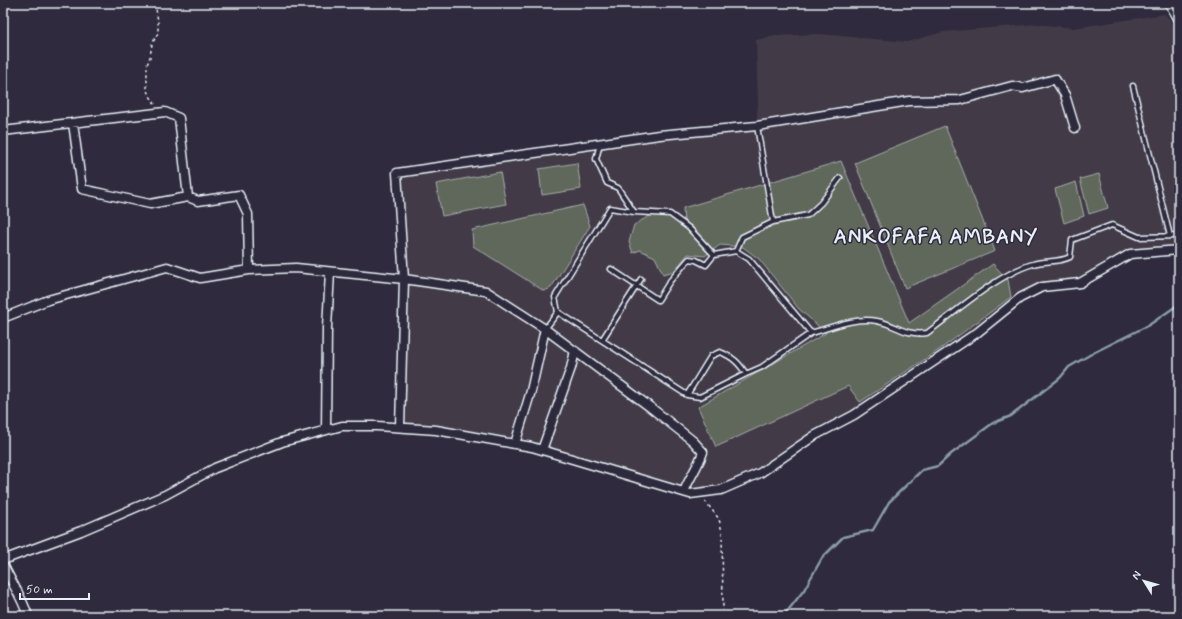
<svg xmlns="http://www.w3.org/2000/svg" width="1182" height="619" font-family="Mynerve,sans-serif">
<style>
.built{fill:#423b47}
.green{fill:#60685b;stroke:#a4acaa}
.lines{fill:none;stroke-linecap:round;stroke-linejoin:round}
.stream{stroke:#8a9ca9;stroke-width:2.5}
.lane-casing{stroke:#e8f1f8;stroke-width:7}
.street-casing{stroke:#e8f1f8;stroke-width:11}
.secondary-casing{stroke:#e8f1f8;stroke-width:14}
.path{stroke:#e8f1f8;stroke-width:1.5;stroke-dasharray:3 3;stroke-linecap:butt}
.lane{stroke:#2f2a3d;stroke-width:4}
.street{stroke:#2f2a3d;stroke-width:8}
.secondary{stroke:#2f2a3d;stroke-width:11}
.labels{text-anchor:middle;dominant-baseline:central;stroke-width:3;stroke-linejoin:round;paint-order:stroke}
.district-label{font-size:20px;font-weight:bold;letter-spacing:1px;fill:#e8f1f8;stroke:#2f2a3d}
</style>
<rect width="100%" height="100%" fill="#2f2a3d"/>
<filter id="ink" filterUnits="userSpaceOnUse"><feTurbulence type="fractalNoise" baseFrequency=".025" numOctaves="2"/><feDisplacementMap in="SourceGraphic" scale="8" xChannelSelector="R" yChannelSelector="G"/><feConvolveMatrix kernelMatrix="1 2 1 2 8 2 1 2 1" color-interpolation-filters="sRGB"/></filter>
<g filter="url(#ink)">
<!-- built -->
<path class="built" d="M1165,14L1179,31V250L1130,254L1080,283L1042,287L760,473L721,490L690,494L542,450L400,427L402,344L397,173L756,126L758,104L756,40L775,36L819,34L907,42L943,32L1037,24L1074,28Z"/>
<!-- green -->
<path class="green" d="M945,126L995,251L905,288L855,163Z
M841,161L909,323L993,264L1008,280L1011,297L939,350L860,402L848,386L716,447L698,407L826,333L799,309L759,259L743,247L720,245L705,256L688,254L674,271L663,274L655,257L640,250L633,253L629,242L634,225C655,212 662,208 684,222L683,208Z
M577,163L581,189L542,195L539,169Z
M500,172L506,204L442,216L436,184Z
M1099,174L1108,208L1089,214L1080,179Z
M1076,182L1084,216L1064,223L1055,189Z
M583,205L590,226L551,288L544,291L473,246L472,230Z"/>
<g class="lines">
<!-- stream -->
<path class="stream" d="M764,616L769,614L786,613L804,590L822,558L843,537L873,530L889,502L922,470L938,466L951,454L993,423L1011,416L1060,378L1069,367L1093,353L1149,325L1179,304"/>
<!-- lane casing -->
<g class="lane-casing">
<path id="lane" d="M1133,86L1170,236
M757,126L773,222
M600,144L596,159L607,183L618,188L634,212L670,214L689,228L714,255
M736,251L742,237L773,222L808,215L821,203L840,178
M558,312L555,297L610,208L634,212
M545,329L558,312L687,395L700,397L746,374L762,367L811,333L749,259L736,251L714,255L706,265L696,260L689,259L670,281L658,300L611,269
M811,333C833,327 855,317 877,321C898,325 904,336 927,333C957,311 998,274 1033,264C1045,260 1058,263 1070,257L1072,240L1112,225L1139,237L1179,236
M602,340L641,279
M687,395L711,356L720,352C733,357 739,363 746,374"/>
</g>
<!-- street casing -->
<g class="street-casing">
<path id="street" d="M73,123L82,189L150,204L188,197L198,201L239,195L248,214L249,270
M3,131L165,112L179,118L188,197
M3,318L48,300L167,267L200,278L249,270L296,268L404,279L397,173L659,135L757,126L909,101L960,100L1012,86L1023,88L1055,79L1065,95L1075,128
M400,427L404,279L486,291L545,329
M326,430L327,328L330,272
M515,444L531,391L545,329L650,407L693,441L703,452C698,467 689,478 684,492
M542,450L571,368L575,351
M3,560L81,531L165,495L215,468L282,442L342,426H377L436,430L532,447L690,494L721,490L760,473L814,436L854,415L978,332L1020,298L1042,287L1080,283L1130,254L1179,250
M3,564C11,582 22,597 28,616"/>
</g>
<!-- secondary casing -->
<g class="secondary-casing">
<path id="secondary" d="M1171,3L1179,17"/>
</g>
<!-- path -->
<path class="path" d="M155,104L147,91V65L150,57L152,44L158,33V21L155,3
M705,501L719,519L722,532L723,610"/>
<!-- lane -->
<use href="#lane" class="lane"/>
<!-- street -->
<use href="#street" class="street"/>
<!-- secondary -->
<use href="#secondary" class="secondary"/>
</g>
</g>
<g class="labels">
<!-- district labels -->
<g class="district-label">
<text x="936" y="237">ANKOFAFA AMBANY</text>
</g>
</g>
<!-- margin -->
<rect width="1182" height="619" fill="none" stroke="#2f2a3d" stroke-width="16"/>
<rect x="8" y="8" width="1166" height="603" fill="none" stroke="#e8f1f8" stroke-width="1.5" filter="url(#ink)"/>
<!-- north arrow -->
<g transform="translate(1144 581) rotate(307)" stroke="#2f2a3d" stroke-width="3" paint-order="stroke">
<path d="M0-3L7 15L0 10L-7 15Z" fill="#e8f1f8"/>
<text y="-6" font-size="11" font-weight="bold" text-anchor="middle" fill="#e8f1f8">N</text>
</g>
<!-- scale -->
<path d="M20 593v6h69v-6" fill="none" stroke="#e8f1f8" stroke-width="2"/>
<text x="26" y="593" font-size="12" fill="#e8f1f8" stroke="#2f2a3d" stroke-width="3" paint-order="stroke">50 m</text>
</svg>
